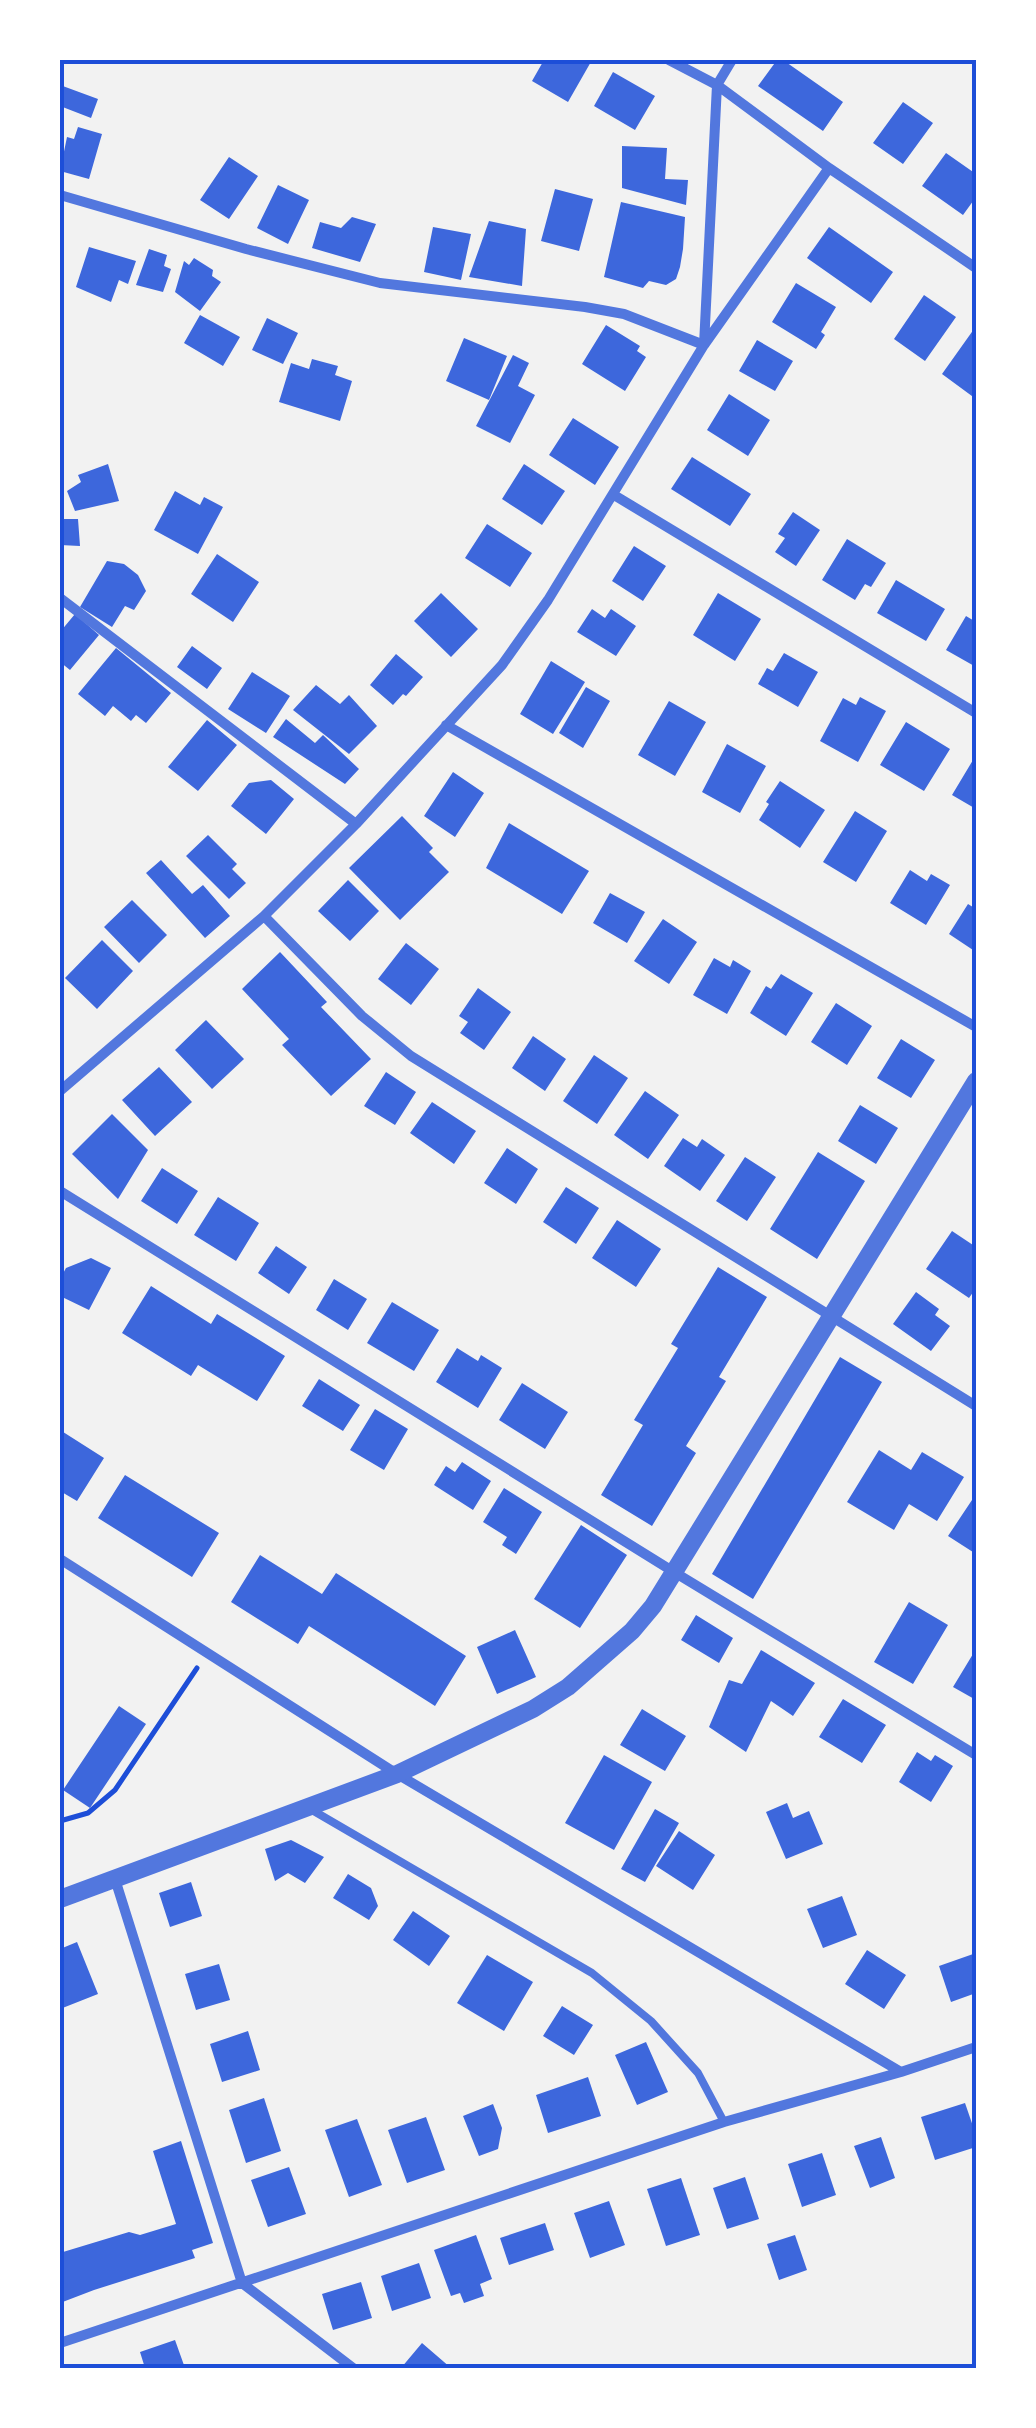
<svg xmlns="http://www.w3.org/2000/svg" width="1036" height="2428" font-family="'Fira Sans',sans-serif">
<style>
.building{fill:#3d67dc}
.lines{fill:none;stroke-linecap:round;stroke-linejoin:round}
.path{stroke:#1d4ed8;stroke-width:5}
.service{stroke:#5277de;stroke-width:8}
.minor{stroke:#5277de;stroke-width:10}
.tertiary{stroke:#5277de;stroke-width:18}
.neatline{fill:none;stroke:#1d4ed8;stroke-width:4}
</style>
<rect width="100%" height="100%" fill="#f2f2f2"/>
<!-- building -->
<path class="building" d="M544,60H592L568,102L532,81Z
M777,60H783L843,102L823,131L758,86Z
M613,72L655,96L635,130L594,106Z
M60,85L98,99L91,118L60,106Z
M903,102L933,123L903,164L873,143Z
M78,127L102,134L89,179L60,171L67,137L74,139Z
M622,146L667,148L665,179L688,180L686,205L622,188Z
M946,153L976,174V197L963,215L922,186Z
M229,157L258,176L229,219L200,200Z
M278,185L309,200L288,244L257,228Z
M555,189L593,199L579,251L541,241Z
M621,202L685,217L683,249L680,267L676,279L666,285L649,281L643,288L604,277Z
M352,217L376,224L360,262L312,248L320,222L341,228Z
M489,221L526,229L522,286L469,277Z
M433,227L471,234L461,280L424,272Z
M829,227L893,272L871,303L807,258Z
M89,247L136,261L128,284L119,280L111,302L76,287Z
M149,249L167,255L164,266L171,269L163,292L136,285Z
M194,258L213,270L212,276L221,282L200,311L175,292L184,261L189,265Z
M796,283L836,307L821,332L825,335L816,349L772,322Z
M924,295L956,317L925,361L894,339Z
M200,315L240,337L223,366L184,343Z
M267,318L298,333L283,364L252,350Z
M606,325L640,346L637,351L646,357L625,391L582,364Z
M974,329L976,331V399L942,374Z
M464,338L507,356L489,400L446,381Z
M757,340L793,361L775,391L739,371Z
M513,355L529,363L518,386L535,395L510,443L476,426Z
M312,359L338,366L335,375L352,381L340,421L279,402L291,363L309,369Z
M729,394L770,420L748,456L707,430Z
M573,418L619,447L595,485L549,455Z
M692,457L751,494L730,526L671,489Z
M108,464L119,501L75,511L67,491L81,482L78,475Z
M524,464L565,491L542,525L502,499Z
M175,491L200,505L204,497L223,507L198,554L154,530Z
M793,512L820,530L796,566L775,552L785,538L778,534Z
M60,519H78L80,546L60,545Z
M487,524L532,553L510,587L465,558Z
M847,539L886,563L871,587L865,584L855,600L822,580Z
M634,546L666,566L643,601L612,581Z
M217,554L259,582L233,622L191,594Z
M107,561L124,564L138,575L146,591L134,610L125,606L112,627L80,607Z
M896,580L945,609L926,641L877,613Z
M441,593L478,629L451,657L414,621Z
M718,593L761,619L735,661L693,635Z
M592,609L605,618L611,609L636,626L616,656L577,632Z
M75,614L99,635L70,670L60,662V632Z
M966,616L976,622V667L946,650Z
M192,646L222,668L207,689L177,667Z
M116,648L171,693L146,723L136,715L131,721L113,706L105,716L78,694Z
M784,653L818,672L798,707L758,684L767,668L773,671Z
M396,654L423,677L406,696L403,694L393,705L370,685Z
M551,661L585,682L553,734L520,714Z
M252,672L290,696L266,733L228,709Z
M316,685L340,704L349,695L377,726L349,754L293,710Z
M586,687L610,701L583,748L559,733Z
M860,697L886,711L858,762L820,741L843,698L856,705Z
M669,701L706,722L675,776L638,755Z
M286,719L315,743L323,735L359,769L345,784L273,737Z
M207,720L237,745L198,791L168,767Z
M906,722L950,749L924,791L880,765Z
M727,744L766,766L740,813L702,792Z
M976,755V809L952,795Z
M453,772L484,793L455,837L424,816Z
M271,780L294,799L266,834L231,806L249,783Z
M780,781L825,810L800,848L759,820L769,804L766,802Z
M855,811L887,831L856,882L823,862Z
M402,816L433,848L429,852L449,872L400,920L349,868Z
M509,823L589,871L562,914L486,868Z
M208,835L237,864L232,869L246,883L229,899L186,856Z
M161,860L192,894L203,885L230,916L205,938L146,873Z
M910,870L927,881L931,874L950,885L926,925L890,903Z
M348,880L379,911L350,941L318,911Z
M610,893L645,912L627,943L593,923Z
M132,900L167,935L139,963L104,927Z
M968,904L976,909V952L949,934Z
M663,919L697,942L669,984L634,961Z
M102,940L133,971L97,1009L65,978Z
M406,943L439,969L411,1005L378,979Z
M280,952L327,1002L321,1007L371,1059L331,1096L282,1045L289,1039L242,989Z
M714,958L730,967L733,960L751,971L727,1014L693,995Z
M781,974L813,993L786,1036L750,1013L766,986L771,989Z
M478,988L511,1012L484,1050L460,1033L468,1022L459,1016Z
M836,1003L872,1026L847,1065L811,1042Z
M206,1020L244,1059L212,1089L175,1050Z
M533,1036L566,1059L545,1091L512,1068Z
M901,1039L935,1060L911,1098L877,1078Z
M594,1055L628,1078L597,1124L563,1101Z
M159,1067L192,1102L155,1136L122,1100Z
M386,1072L416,1092L395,1125L364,1106Z
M645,1091L679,1115L648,1159L614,1135Z
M432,1102L476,1131L454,1164L410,1133Z
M860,1105L898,1128L876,1164L838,1141Z
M112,1114L148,1150L118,1199L72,1154Z
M683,1138L697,1147L702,1139L725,1155L700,1191L664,1166Z
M507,1148L538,1169L516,1204L484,1183Z
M818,1152L865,1181L817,1259L770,1229Z
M745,1157L776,1177L747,1221L716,1201Z
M162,1168L198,1191L177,1224L141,1201Z
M566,1187L599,1208L576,1244L543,1222Z
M218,1197L259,1223L236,1261L194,1235Z
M617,1220L661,1249L636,1287L592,1258Z
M952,1231L976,1247V1288L969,1298L926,1269Z
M276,1246L307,1267L289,1294L258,1273Z
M91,1258L111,1268L89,1310L60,1296V1279L66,1268Z
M718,1267L767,1297L719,1377L726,1381L686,1446L696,1453L652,1526L601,1495L643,1425L634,1420L678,1348L671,1344Z
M334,1279L367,1299L348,1330L316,1310Z
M151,1286L211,1324L217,1314L285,1356L257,1401L198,1365L191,1376L122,1333Z
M916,1292L939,1309L935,1315L950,1326L931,1351L893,1324Z
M392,1302L439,1330L414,1371L367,1343Z
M457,1348L478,1361L481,1355L502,1368L478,1408L436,1382Z
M840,1357L882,1382L753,1599L712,1574Z
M319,1379L360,1405L343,1431L302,1406Z
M522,1383L568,1412L545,1449L499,1420Z
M375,1409L408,1429L384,1470L350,1450Z
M60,1430L104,1458L77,1501L60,1491Z
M879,1450L911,1470L922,1452L964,1477L937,1521L909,1504L894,1530L847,1502Z
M462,1462L491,1481L473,1510L434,1485L446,1466L455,1472Z
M125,1475L219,1533L192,1577L98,1518Z
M504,1488L542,1512L516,1554L502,1545L507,1537L483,1522Z
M976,1494V1554L948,1536Z
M581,1525L627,1555L580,1628L534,1599Z
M260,1555L322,1594L336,1573L466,1656L435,1706L309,1626L298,1644L231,1602Z
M909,1602L948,1625L913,1684L874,1662Z
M696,1615L733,1638L719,1663L681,1640Z
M515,1630L536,1677L497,1694L477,1647Z
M976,1649V1700L953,1687Z
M761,1650L815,1683L793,1716L771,1701L746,1752L709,1727L729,1680L742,1684Z
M843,1699L886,1725L862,1763L819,1737Z
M119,1706L146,1724L90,1808L63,1790Z
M642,1709L686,1736L665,1771L620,1745Z
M917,1752L931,1761L935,1755L953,1766L931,1802L899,1782Z
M604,1755L652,1782L614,1850L565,1823Z
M787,1803L793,1818L809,1811L823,1844L786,1859L766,1812Z
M655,1809L679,1823L645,1882L621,1869Z
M679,1831L715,1855L693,1890L656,1866Z
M291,1840L324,1857L305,1883L288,1873L275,1881L265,1849Z
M348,1874L371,1888L378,1906L369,1920L333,1898Z
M191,1882L202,1916L170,1927L159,1893Z
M842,1896L857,1935L823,1948L807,1909Z
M413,1911L450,1936L429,1966L393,1940Z
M77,1942L98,1994L60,2009V1949Z
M867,1950L906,1975L884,2009L845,1984Z
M976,1953V1993L951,2002L939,1966Z
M487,1955L533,1982L504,2031L457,2003Z
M219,1964L230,2000L196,2010L185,1974Z
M562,2006L593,2025L574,2055L543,2036Z
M248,2031L260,2070L222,2082L210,2044Z
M646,2042L668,2092L637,2105L615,2055Z
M588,2077L601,2116L548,2133L536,2095Z
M264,2098L281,2151L246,2163L229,2110Z
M965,2103L976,2135V2147L935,2160L921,2117Z
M493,2104L502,2128L498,2149L479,2156L463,2116Z
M426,2117L445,2170L407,2183L388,2130Z
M357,2119L382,2185L349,2197L325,2130Z
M881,2137L895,2178L870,2188L854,2146Z
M181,2141L213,2243L192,2250L195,2258L94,2290L60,2303V2258L63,2252L129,2232L140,2235L176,2224L153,2151Z
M822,2153L836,2195L802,2207L788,2164Z
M289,2167L306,2214L268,2227L251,2180Z
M745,2177L759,2219L727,2229L713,2188Z
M681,2178L700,2235L666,2246L647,2189Z
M609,2201L625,2245L590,2258L574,2213Z
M545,2223L554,2250L509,2265L500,2238Z
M476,2235L492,2279L480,2284L484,2296L464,2303L460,2293L451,2296L434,2250Z
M795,2235L807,2270L779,2280L767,2244Z
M419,2263L431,2298L392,2311L381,2276Z
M361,2282L372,2318L333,2330L322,2294Z
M175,2340L185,2368H145L140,2352Z
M422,2343L451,2368H401Z"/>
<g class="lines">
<!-- path -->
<path class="path" d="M60,1821L88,1813L115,1790L197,1668"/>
<!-- service -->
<path class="service" d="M312,1810L592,1973L651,2021L698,2073L724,2122"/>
<!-- minor -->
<path class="minor" d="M669,60L717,85L829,168L976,268
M60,195L246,249L380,283L585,307L624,314L704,345L829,168
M614,495L976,713
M60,598L356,824
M446,725L976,1027
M264,916L362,1016L411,1056L976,1406
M60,1091L264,916L356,824L502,665L548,600L704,345L717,85L732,60
M60,1191L674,1572L976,1755
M60,1559L397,1774L901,2072
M115,1879L242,2283L353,2368
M60,2343L724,2122L901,2072L976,2047"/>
<!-- tertiary -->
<path class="tertiary" d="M60,1899L397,1774L533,1709L568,1687L632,1631L653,1606L674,1572L976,1081"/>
</g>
<!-- border -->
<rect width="1036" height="2428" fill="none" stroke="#ffffff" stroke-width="125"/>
<rect x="62" y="62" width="912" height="2304" class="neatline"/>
</svg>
